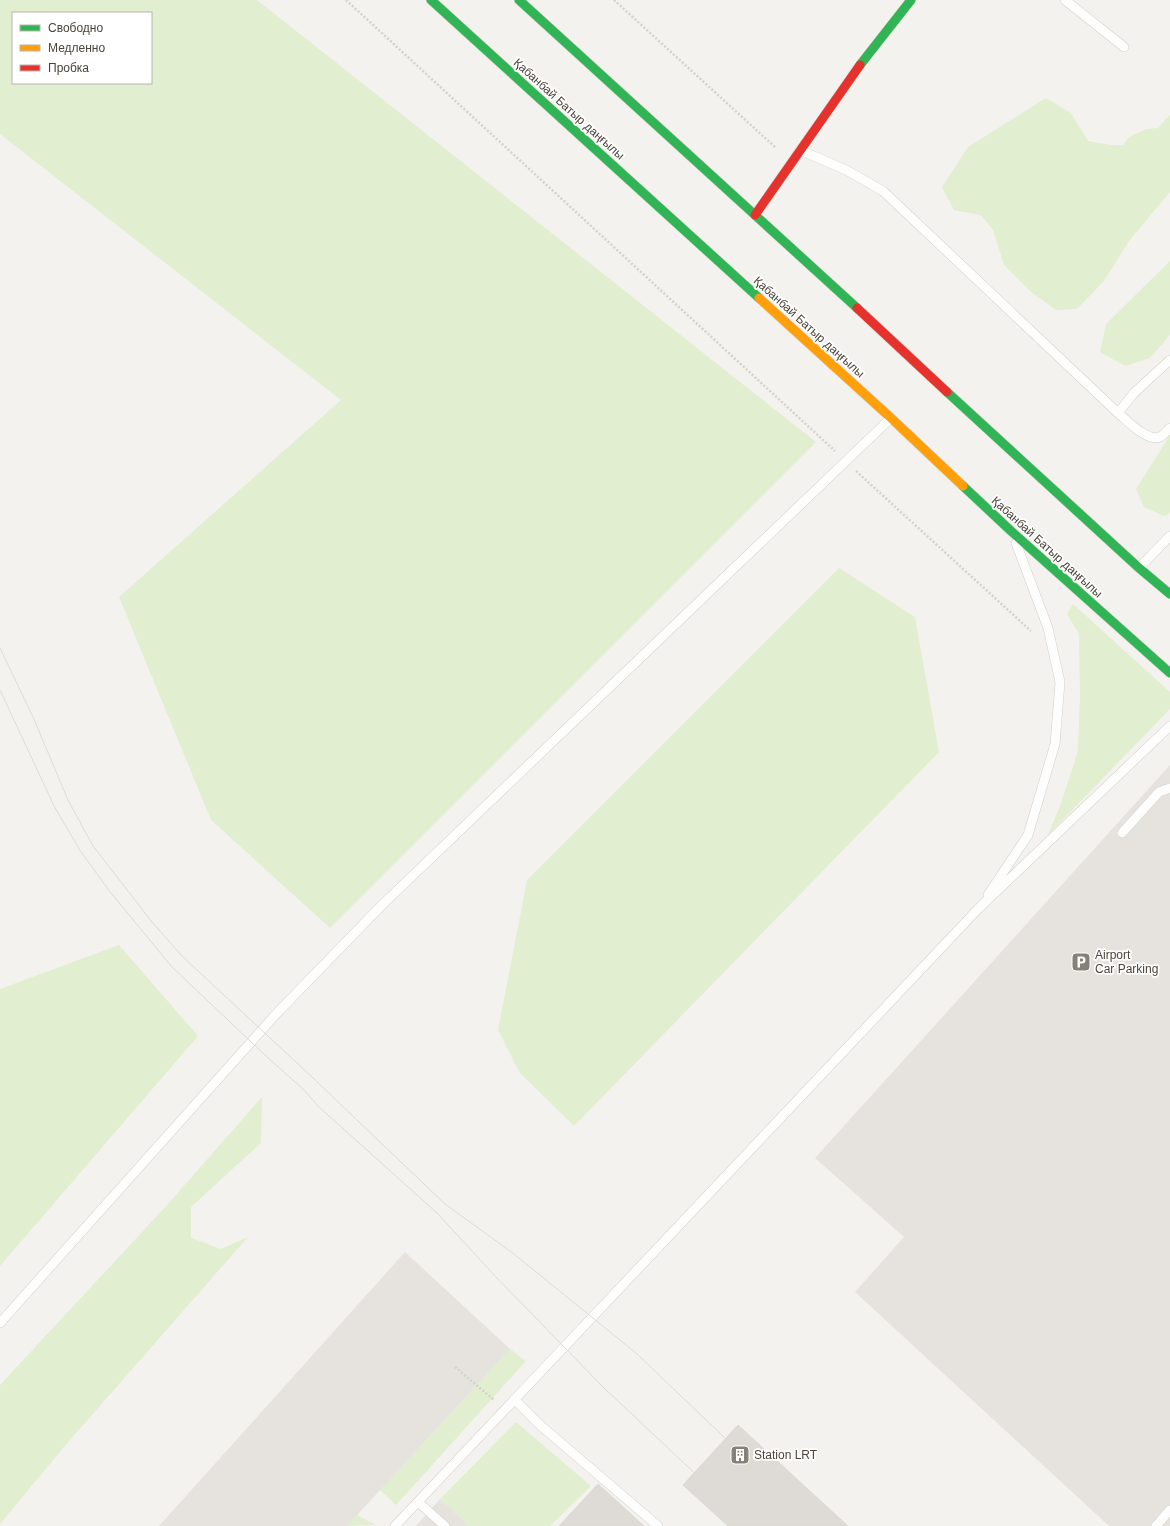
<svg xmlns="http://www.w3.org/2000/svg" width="1170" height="1526" font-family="Helvetica,sans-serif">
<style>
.green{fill:#e1eecf;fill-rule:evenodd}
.parking{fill:#e6e3df}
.building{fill:#dedbd6;stroke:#dcd9d4}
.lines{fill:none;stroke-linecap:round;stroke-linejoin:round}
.lane-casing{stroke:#d2d0cb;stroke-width:10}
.fast-casing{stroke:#d3cfc5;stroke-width:10}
.slow-casing{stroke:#d3cfc5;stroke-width:10}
.jam-casing{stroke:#d3cfc5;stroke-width:10}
.path{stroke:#d3d2cc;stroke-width:2.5;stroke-dasharray:2 2;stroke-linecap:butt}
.lane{stroke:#fdfdfc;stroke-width:9}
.fast{stroke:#30b455;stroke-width:9}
.slow{stroke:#ff9f0a;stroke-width:9}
.jam{stroke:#e5322d;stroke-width:9}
.tram{stroke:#dbdbda;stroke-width:1}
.labels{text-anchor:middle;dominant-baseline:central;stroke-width:3.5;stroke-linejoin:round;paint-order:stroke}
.street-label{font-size:12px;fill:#4b4439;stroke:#fff}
.poi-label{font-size:12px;fill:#4b4439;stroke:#fff;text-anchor:start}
</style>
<rect width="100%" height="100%" fill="#f4f2ee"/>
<!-- green -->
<path class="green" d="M0,0H257L816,442L330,928L211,820L119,597L341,400L0,134ZM13,13H151V83H13Z
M1046,98L1071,113L1088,141L1111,145H1123L1129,137L1146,129L1158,128L1170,115V192L1129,241L1104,281L1077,309L1056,310L1030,291L1004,265L993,230L981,215L954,210L942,187L968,147Z
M1170,261V335L1150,358L1125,366L1100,352L1106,324Z
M1170,435V513L1164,516L1144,507L1136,489Z
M839,568L915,617L939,752L574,1126L519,1072L498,1030L527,880Z
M1073,604L1170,692V709L1048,835L1060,806L1078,751L1080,697L1079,634L1067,614Z
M119,945L198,1036L0,1266V989Z
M262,1097L261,1143L191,1207V1238L221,1249L248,1237L63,1448L0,1524V1385L168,1204Z
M510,1349L526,1361L396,1505L380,1490Z
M516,1422L591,1486L550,1526H469L440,1499Z
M357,1515L376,1525L347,1526Z"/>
<!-- parking -->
<path class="parking" d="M1170,765V1526H1109L855,1292L904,1237L815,1158Z
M405,1252L510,1349L347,1526H159Z
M440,1499L469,1526H416Z"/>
<!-- building -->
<path class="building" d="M738,1425L848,1526H728L683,1485Z
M598,1484L644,1526H559Z"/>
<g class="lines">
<!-- lane casing -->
<g class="lane-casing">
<path id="lane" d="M1065,0L1124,47
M800,150L846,170L883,191L1118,413C1128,421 1147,442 1160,437C1164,435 1167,431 1170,428
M1118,413L1134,393L1170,360
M1139,568L1170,536
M1122,833L1159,792L1170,788
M988,895L1028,835L1055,744L1060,682L1048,628L1016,543
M0,1323L277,1013L382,905L891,418
M515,1400L540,1425L658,1526
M418,1502L445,1526
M395,1526L978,909L1170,726
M1156,1526L1170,1510"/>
</g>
<!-- fast casing -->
<g class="fast-casing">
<path id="fast" d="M431,0L759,298
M519,0L857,308
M860,65L911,0
M947,392L1139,568L1170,594
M963,486L1011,531L1170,673"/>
</g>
<!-- slow casing -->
<g class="slow-casing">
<path id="slow" d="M759,298L891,418L963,486"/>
</g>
<!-- jam casing -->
<g class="jam-casing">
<path id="jam" d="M755,215L860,65
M857,308L947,392"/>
</g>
<!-- path -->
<path class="path" d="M346,0L835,451
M614,0L775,147
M856,471L1031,631
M455,1367L494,1400"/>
<!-- lane -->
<use href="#lane" class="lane"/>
<!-- fast -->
<use href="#fast" class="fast"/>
<!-- slow -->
<use href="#slow" class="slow"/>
<!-- jam -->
<use href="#jam" class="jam"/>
<!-- tram -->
<path class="tram" d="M0,648L33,717L68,800L93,846L152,922L182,956L313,1078L445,1204L514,1254L636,1353L817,1526
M0,690L55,808L81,852L111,893L172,967L267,1057L303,1089L319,1107L437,1213L495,1276L603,1387L751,1526"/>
</g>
<!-- icons -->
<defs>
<g id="parking-square" transform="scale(1)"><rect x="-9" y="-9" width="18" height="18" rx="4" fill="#868178" stroke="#fff"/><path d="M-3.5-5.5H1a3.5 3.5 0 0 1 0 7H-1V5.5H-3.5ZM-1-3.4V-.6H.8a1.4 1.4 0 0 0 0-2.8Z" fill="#fff"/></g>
<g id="building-square" transform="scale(1)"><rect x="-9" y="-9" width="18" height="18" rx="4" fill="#868178" stroke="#fff"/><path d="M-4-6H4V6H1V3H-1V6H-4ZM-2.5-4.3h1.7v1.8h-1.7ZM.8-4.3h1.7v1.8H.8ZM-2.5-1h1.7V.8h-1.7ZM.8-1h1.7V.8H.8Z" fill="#fff"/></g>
</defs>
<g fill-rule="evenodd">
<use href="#parking-square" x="1081" y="962"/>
<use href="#building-square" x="740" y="1455"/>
</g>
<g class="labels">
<!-- street labels -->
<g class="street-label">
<text transform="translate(569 109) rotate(42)">Қабанбай Батыр даңғылы</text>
<text transform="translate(809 327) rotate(42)">Қабанбай Батыр даңғылы</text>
<text transform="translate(1047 547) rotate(42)">Қабанбай Батыр даңғылы</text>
</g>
<!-- poi labels -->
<g class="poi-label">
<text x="1095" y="955">Airport<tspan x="1095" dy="14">Car Parking</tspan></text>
<text x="754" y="1455">Station LRT</text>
</g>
</g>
<!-- legend -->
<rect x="12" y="12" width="140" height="72" fill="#ffffff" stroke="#b7b4b0"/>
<rect x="20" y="25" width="20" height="6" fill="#30b455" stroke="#b7b4b0"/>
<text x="48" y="32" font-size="12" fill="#4b4439">Свободно</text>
<rect x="20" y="45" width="20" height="6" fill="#ff9f0a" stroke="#b7b4b0"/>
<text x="48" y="52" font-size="12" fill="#4b4439">Медленно</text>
<rect x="20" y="65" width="20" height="6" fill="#e5322d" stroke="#b7b4b0"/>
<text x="48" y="72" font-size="12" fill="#4b4439">Пробка</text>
</svg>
